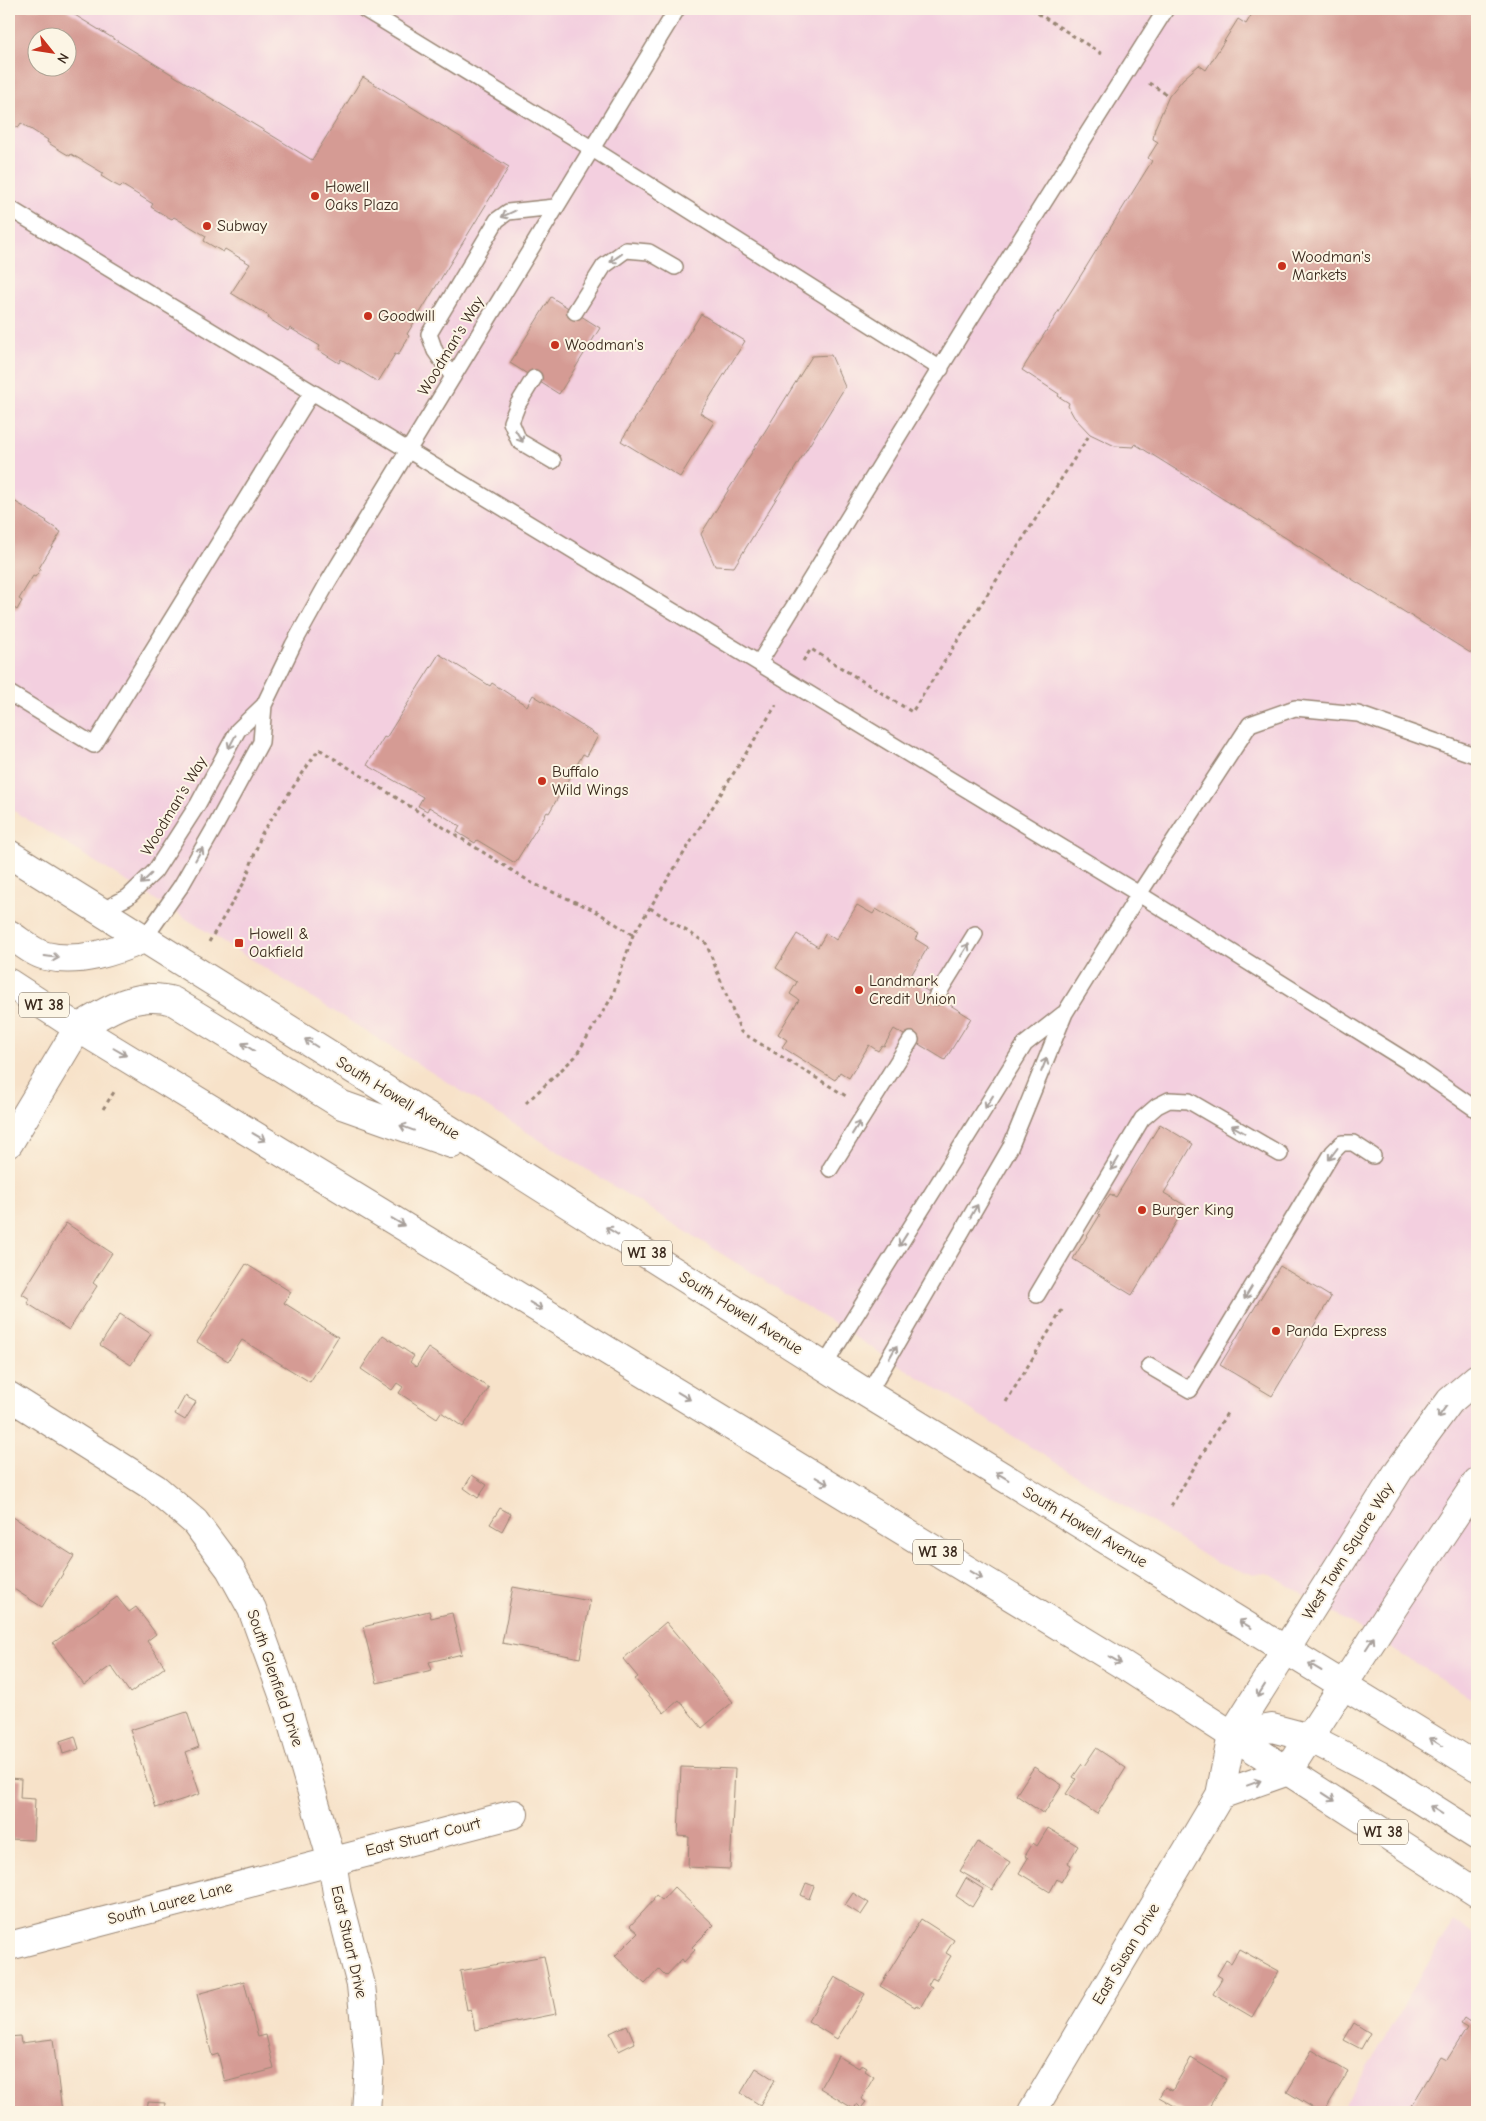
<svg xmlns="http://www.w3.org/2000/svg" width="1486" height="2121" font-family="'Comic Neue',sans-serif">
<style>
.built{fill:#f3cfdf;fill-rule:evenodd}
.building{fill:#d59b94;fill-rule:evenodd}
.lines{fill:none;stroke-linecap:round;stroke-linejoin:round}
.lane-casing{stroke:#998674;stroke-width:18}
.street-casing{stroke:#998674;stroke-width:30}
.primary-casing{stroke:#998674;stroke-width:30}
.path{stroke:#998674;stroke-width:3;stroke-dasharray:4 4;stroke-linecap:butt}
.lane{stroke:#fff;stroke-width:15}
.street{stroke:#fff;stroke-width:28}
.primary{stroke:#fff;stroke-width:28}
.oneway{stroke:#a79f9a}
.poi-dot{fill:#c8321e;stroke:#fcf5e5;stroke-width:2}
.labels{text-anchor:middle;dominant-baseline:central;stroke-width:4;stroke-linejoin:round;paint-order:stroke}
.shield{fill:#fcf5e5;stroke:#75675a;stroke-width:1}
.shield-label{font-size:15px;font-weight:bold;fill:#3b2a1e}
.poi-label{font-size:16px;fill:#3b2a1e;stroke:#fcf5e5;text-anchor:start}
.street-label{font-size:16px;fill:#3b2a1e;stroke:#fcf5e5}
</style>
<rect width="100%" height="100%" fill="#fcf5e5"/>
<filter id="ink" filterUnits="userSpaceOnUse"><feTurbulence type="fractalNoise" baseFrequency=".02" numOctaves="2"/><feDisplacementMap in="SourceGraphic" scale="10" xChannelSelector="R" yChannelSelector="G"/><feConvolveMatrix kernelMatrix="1 2 1 2 8 2 1 2 1" color-interpolation-filters="sRGB"/></filter>
<filter id="wash" filterUnits="userSpaceOnUse"><feTurbulence type="fractalNoise" baseFrequency=".0096" numOctaves="4" result="noise"/><feDisplacementMap in="SourceGraphic" scale="20" xChannelSelector="R" yChannelSelector="G"/><feGaussianBlur stdDeviation="1.12" result="paint"/><feColorMatrix in="noise" values="0 0 0 0 0 0 0 0 0 0 0 0 0 0 0 0 0 1.4 0 .05"/><feComposite in="paint" operator="in"/></filter>
<g filter="url(#wash)">
<rect width="100%" height="100%" fill="#f7e2c9"/>
<!-- built -->
<path class="built" d="M9,9H1477V1701L1268,1573L1256,1574L1242,1571L1216,1563L9,808ZM38,38H68V68H38Z
M1453,1921L1477,1937V2112H1341Z"/>
<g id="blocks">
<!-- building -->
<path class="building" d="M9,9H65L312,160L363,77L509,167L407,334L409,336L398,355L395,354L378,382L341,359L339,363L318,350L320,346L290,328L288,331L268,318L269,316L231,293L250,264L225,249L223,252L216,248L204,241L206,236L174,217L172,219L166,216L151,207L153,204L122,185L120,187L114,184L101,176L103,173L71,154L70,156L63,152L47,142L48,140L21,123L18,128L9,123ZM38,38H68V68H38Z
M1255,9H1477V657L1135,444L1134,447L1115,446L1090,434L1074,417L1068,406L1069,403L1058,396L1059,394L1022,370L1152,161L1148,158L1158,142L1153,139L1155,128L1169,96L1183,79L1199,65L1206,70L1238,19L1246,24Z
M551,297L600,328L559,394L510,363Z
M701,314L745,341L700,413L714,422L680,477L621,441Z
M831,355L845,387L734,567L715,566L701,534L812,356Z
M9,498L47,521L46,522L61,532L39,568L41,569L35,577L33,576L19,599L22,601L17,610L14,608L9,617Z
M439,654L490,686L492,683L527,706L533,695L598,736L587,756L583,754L549,813L547,812L515,863L477,840L475,843L457,832L460,826L429,807L427,811L418,806L423,797L367,765L384,737L386,738Z
M857,905L873,914L876,909L918,934L915,939L928,947L910,977L922,985L921,987L971,1018L945,1060L894,1029L884,1046L882,1045L878,1051L869,1045L849,1078L840,1072L835,1080L782,1047L787,1040L778,1034L799,1000L790,994L797,982L776,968L797,934L818,947L826,933L836,940Z
M1160,1124L1193,1144L1164,1193L1186,1206L1132,1295L1073,1259L1100,1215L1098,1213L1110,1194L1116,1197Z
M66,1223L112,1253L93,1283L97,1286L69,1330L27,1303L30,1299L22,1294Z
M246,1264L291,1292L284,1303L338,1337L310,1382L242,1340L228,1361L197,1342Z
M1280,1266L1331,1297L1272,1396L1220,1365Z
M120,1314L151,1334L131,1365L100,1345Z
M383,1335L414,1356L410,1362L416,1367L428,1348L489,1388L463,1427L441,1412L437,1418L399,1393L403,1387L397,1383L392,1390L361,1369Z
M185,1396L196,1402L185,1420L175,1414Z
M472,1475L487,1485L478,1498L464,1488Z
M500,1508L511,1514L502,1531L490,1524Z
M13,1517L74,1556L42,1607L9,1586V1524Z
M513,1587L590,1601L580,1658L502,1643Z
M117,1597L129,1612L136,1607L156,1634L147,1641L165,1667L130,1693L111,1666L84,1685L53,1643Z
M429,1611L431,1618L452,1613L462,1654L429,1662L432,1670L377,1683L363,1627Z
M666,1622L733,1702L702,1728L679,1700L664,1713L635,1679L638,1677L623,1659Z
M187,1712L199,1747L186,1752L200,1794L156,1808L130,1730Z
M75,1736L79,1749L63,1754L60,1741Z
M1096,1748L1126,1768L1097,1814L1066,1794L1076,1779L1073,1777L1082,1764L1084,1766Z
M681,1767L735,1769L730,1869L688,1867L689,1837L678,1836Z
M1034,1767L1062,1785L1044,1814L1016,1795Z
M9,1778L21,1779L20,1798L35,1799L33,1840L9,1839Z
M1048,1828L1078,1846L1068,1863L1071,1865L1061,1882L1057,1879L1050,1892L1019,1873L1028,1858L1025,1856L1033,1843L1037,1846Z
M978,1842L1010,1862L992,1890L960,1871Z
M966,1878L983,1889L972,1907L956,1896Z
M806,1883L814,1886L809,1899L801,1895Z
M674,1887L714,1925L692,1947L695,1950L684,1962L682,1959L666,1976L659,1969L645,1984L615,1956L638,1933L630,1926L654,1900L653,1899L656,1895L662,1900Z
M853,1893L869,1903L861,1915L845,1905Z
M921,1919L954,1940L946,1953L951,1956L936,1980L932,1978L928,1985L932,1987L920,2008L916,2005L915,2007L880,1986Z
M1239,1949L1279,1971L1252,2017L1213,1994L1222,1978L1217,1975L1226,1960L1231,1963Z
M544,1956L556,2014L475,2030L471,2009L467,2010L460,1971Z
M835,1977L865,1994L837,2039L808,2021Z
M244,1981L258,2037L266,2035L274,2069L225,2082L218,2054L212,2056L197,1994Z
M1464,2018L1477,2027V2112H1408L1441,2057L1447,2060L1467,2028L1460,2024Z
M1354,2023L1370,2033L1361,2049L1344,2040Z
M627,2025L635,2043L619,2051L610,2033Z
M20,2036L21,2043L53,2039L62,2112H9V2037Z
M1312,2050L1348,2072L1324,2112H1320L1287,2092Z
M838,2056L859,2068L862,2064L867,2067L865,2071L874,2077L861,2099L866,2102L861,2108L857,2104L854,2109L820,2088Z
M1191,2058L1226,2079L1206,2112H1185L1159,2097L1165,2087L1172,2091Z
M756,2068L775,2080L760,2105L741,2093Z
M148,2102L165,2103L164,2112H147Z"/>
</g>
</g>
<g filter="url(#ink)">
<use href="#blocks" fill-opacity="0" stroke="#998674" stroke-width="1"/>
<g class="lines">
<!-- lane casing -->
<g class="lane-casing">
<path id="lane" d="M364,9L591,148L941,369
M9,208L1139,894L1408,1062L1477,1110
M575,312L604,266L626,250L649,252L675,267
M453,377L435,351L429,334L497,220L508,212L555,207
M534,378L518,404L511,422L519,441L553,461
M759,663L969,321L1166,9
M9,693L94,745L312,392
M101,911L128,897L155,871L198,804L238,730L264,705L293,645L328,582L677,9
M144,939L181,886L216,825L261,742L264,705
M936,997L975,934
M830,1169L911,1040
M1037,1295L1142,1119L1157,1106L1169,1100L1189,1101L1280,1154
M824,1366L1025,1044L1063,1014
M1149,1366L1190,1390L1333,1152L1342,1143H1353L1373,1156
M868,1394L1010,1148L1065,1013L1139,894L1250,724L1295,708L1358,714L1477,756"/>
</g>
<!-- street casing -->
<g class="street-casing">
<path id="street" d="M9,1143L78,1028
M9,1396L155,1488L195,1522L230,1569L252,1609L286,1703L332,1861L337,1893L361,1985L369,2064L366,2112
M1220,1795L1288,1771L1393,1608L1477,1482
M9,1946L514,1814
M1032,2112L1220,1795L1232,1735L1399,1470L1450,1401L1477,1378"/>
</g>
<!-- primary casing -->
<g class="primary-casing">
<path id="primary" d="M9,854L503,1163L868,1394L1477,1767
M9,934C20,941 33,953 46,956C79,964 113,952 144,939
M9,983L78,1028L1125,1666L1477,1893
M78,1028C108,1010 137,990 173,1001L342,1105L452,1144
M1232,1735L1272,1728L1310,1738L1379,1774L1477,1836"/>
</g>
<!-- path -->
<path class="path" d="M1031,9L1105,56
M1149,83L1169,96
M803,661L811,649L912,712L1090,434
M650,908L706,943L741,1032L846,1096
M209,942L245,881L262,833L319,749L532,883L594,910L633,935
M526,1103L575,1057L612,997L633,935L776,705
M103,1109L116,1089
M1006,1402L1062,1310
M1171,1506L1227,1413"/>
<!-- lane -->
<use href="#lane" class="lane"/>
<!-- street -->
<use href="#street" class="street"/>
<!-- primary -->
<use href="#primary" class="primary"/>
</g>
<!-- one-way arrows -->
<defs><path id="oneway-shaft" d="M-6 0H5M1.5-3L5.5 0L1.5 3" fill="none" stroke-width="1.6" stroke-linecap="round" stroke-linejoin="round" transform="scale(1.25)"/></defs>
<g class="oneway">
<use href="#oneway-shaft" transform="translate(508 214) rotate(155)"/>
<use href="#oneway-shaft" transform="translate(616 258) rotate(144)"/>
<use href="#oneway-shaft" transform="translate(519 436) rotate(58)"/>
<use href="#oneway-shaft" transform="translate(232 742) rotate(118)"/>
<use href="#oneway-shaft" transform="translate(199 854) rotate(-60)"/>
<use href="#oneway-shaft" transform="translate(146 879) rotate(136)"/>
<use href="#oneway-shaft" transform="translate(965 950) rotate(-58)"/>
<use href="#oneway-shaft" transform="translate(52 957) rotate(8)"/>
<use href="#oneway-shaft" transform="translate(311 1043) rotate(-148)"/>
<use href="#oneway-shaft" transform="translate(248 1047) rotate(-148)"/>
<use href="#oneway-shaft" transform="translate(120 1052) rotate(30)"/>
<use href="#oneway-shaft" transform="translate(1044 1065) rotate(-68)"/>
<use href="#oneway-shaft" transform="translate(989 1102) rotate(122)"/>
<use href="#oneway-shaft" transform="translate(407 1128) rotate(-160)"/>
<use href="#oneway-shaft" transform="translate(856 1128) rotate(-58)"/>
<use href="#oneway-shaft" transform="translate(1238 1129) rotate(-150)"/>
<use href="#oneway-shaft" transform="translate(259 1137) rotate(31)"/>
<use href="#oneway-shaft" transform="translate(1333 1154) rotate(127)"/>
<use href="#oneway-shaft" transform="translate(1115 1164) rotate(121)"/>
<use href="#oneway-shaft" transform="translate(974 1211) rotate(-60)"/>
<use href="#oneway-shaft" transform="translate(398 1222) rotate(31)"/>
<use href="#oneway-shaft" transform="translate(612 1231) rotate(-148)"/>
<use href="#oneway-shaft" transform="translate(903 1240) rotate(122)"/>
<use href="#oneway-shaft" transform="translate(1248 1293) rotate(121)"/>
<use href="#oneway-shaft" transform="translate(536 1306) rotate(31)"/>
<use href="#oneway-shaft" transform="translate(893 1352) rotate(-60)"/>
<use href="#oneway-shaft" transform="translate(684 1396) rotate(31)"/>
<use href="#oneway-shaft" transform="translate(1442 1412) rotate(126)"/>
<use href="#oneway-shaft" transform="translate(1002 1476) rotate(-149)"/>
<use href="#oneway-shaft" transform="translate(822 1481) rotate(31)"/>
<use href="#oneway-shaft" transform="translate(976 1575) rotate(31)"/>
<use href="#oneway-shaft" transform="translate(1245 1624) rotate(-149)"/>
<use href="#oneway-shaft" transform="translate(1370 1643) rotate(-57)"/>
<use href="#oneway-shaft" transform="translate(1115 1660) rotate(31)"/>
<use href="#oneway-shaft" transform="translate(1315 1667) rotate(-149)"/>
<use href="#oneway-shaft" transform="translate(1261 1691) rotate(122)"/>
<use href="#oneway-shaft" transform="translate(1436 1742) rotate(-148)"/>
<use href="#oneway-shaft" transform="translate(1254 1783) rotate(-20)"/>
<use href="#oneway-shaft" transform="translate(1329 1797) rotate(33)"/>
<use href="#oneway-shaft" transform="translate(1436 1810) rotate(-148)"/>
</g>
</g>
<!-- markers -->
<g class="poi-dot">
<circle cx="315" cy="196" r="5"/>
<circle cx="207" cy="226" r="5"/>
<circle cx="1282" cy="266" r="5"/>
<circle cx="368" cy="316" r="5"/>
<circle cx="555" cy="345" r="5"/>
<circle cx="542" cy="781" r="5"/>
<rect x="234" y="938" width="10" height="10" rx="2.5"/>
<circle cx="859" cy="990" r="5"/>
<circle cx="1142" cy="1210" r="5"/>
<circle cx="1276" cy="1331" r="5"/>
</g>
<g class="labels">
<!-- shield labels -->
<g class="shield">
<rect x="19" y="992.5" width="50" height="25" rx="4"/>
<rect x="622" y="1240.5" width="50" height="25" rx="4"/>
<rect x="913" y="1539.5" width="50" height="25" rx="4"/>
<rect x="1358" y="1819.5" width="50" height="25" rx="4"/>
</g>
<g class="shield-label">
<text x="44" y="1005">WI 38</text>
<text x="647" y="1253">WI 38</text>
<text x="938" y="1552">WI 38</text>
<text x="1383" y="1832">WI 38</text>
</g>
<!-- poi labels -->
<g class="poi-label">
<text x="325" y="187">Howell<tspan x="325" dy="18">Oaks Plaza</tspan></text>
<text x="217" y="226">Subway</text>
<text x="1292" y="257">Woodman's<tspan x="1292" dy="18">Markets</tspan></text>
<text x="378" y="316">Goodwill</text>
<text x="565" y="345">Woodman's</text>
<text x="552" y="772">Buffalo<tspan x="552" dy="18">Wild Wings</tspan></text>
<text x="249" y="934">Howell &amp;<tspan x="249" dy="18">Oakfield</tspan></text>
<text x="869" y="981">Landmark<tspan x="869" dy="18">Credit Union</tspan></text>
<text x="1152" y="1210">Burger King</text>
<text x="1286" y="1331">Panda Express</text>
</g>
<!-- street labels -->
<g class="street-label">
<text transform="translate(451 346) rotate(-59)">Woodman's Way</text>
<text transform="translate(174 806) rotate(-59)">Woodman's Way</text>
<text transform="translate(398 1098) rotate(32)">South Howell Avenue</text>
<text transform="translate(741 1313) rotate(32)">South Howell Avenue</text>
<text transform="translate(1085 1527) rotate(31)">South Howell Avenue</text>
<text transform="translate(1348 1551) rotate(-58)">West Town Square Way</text>
<text transform="translate(275 1678) rotate(71)">South Glenfield Drive</text>
<text transform="translate(423 1837) rotate(-14)">East Stuart Court</text>
<text transform="translate(170 1903) rotate(-15)">South Lauree Lane</text>
<text transform="translate(349 1942) rotate(77)">East Stuart Drive</text>
<text transform="translate(1126 1954) rotate(-59)">East Susan Drive</text>
</g>
</g>
<!-- margin -->
<rect width="1486" height="2121" fill="none" stroke="#fcf5e5" stroke-width="30"/>
<!-- north arrow -->
<g transform="translate(52 52) rotate(120)"><circle r="24" fill="#fcf5e5" stroke="#afa495"/>
<path d="M0-4L9 19L0 12L-9 19Z" fill="#c8321e"/>
<text y="-8" font-size="14" font-weight="bold" text-anchor="middle" fill="#3b2a1e">N</text>
</g>
</svg>
